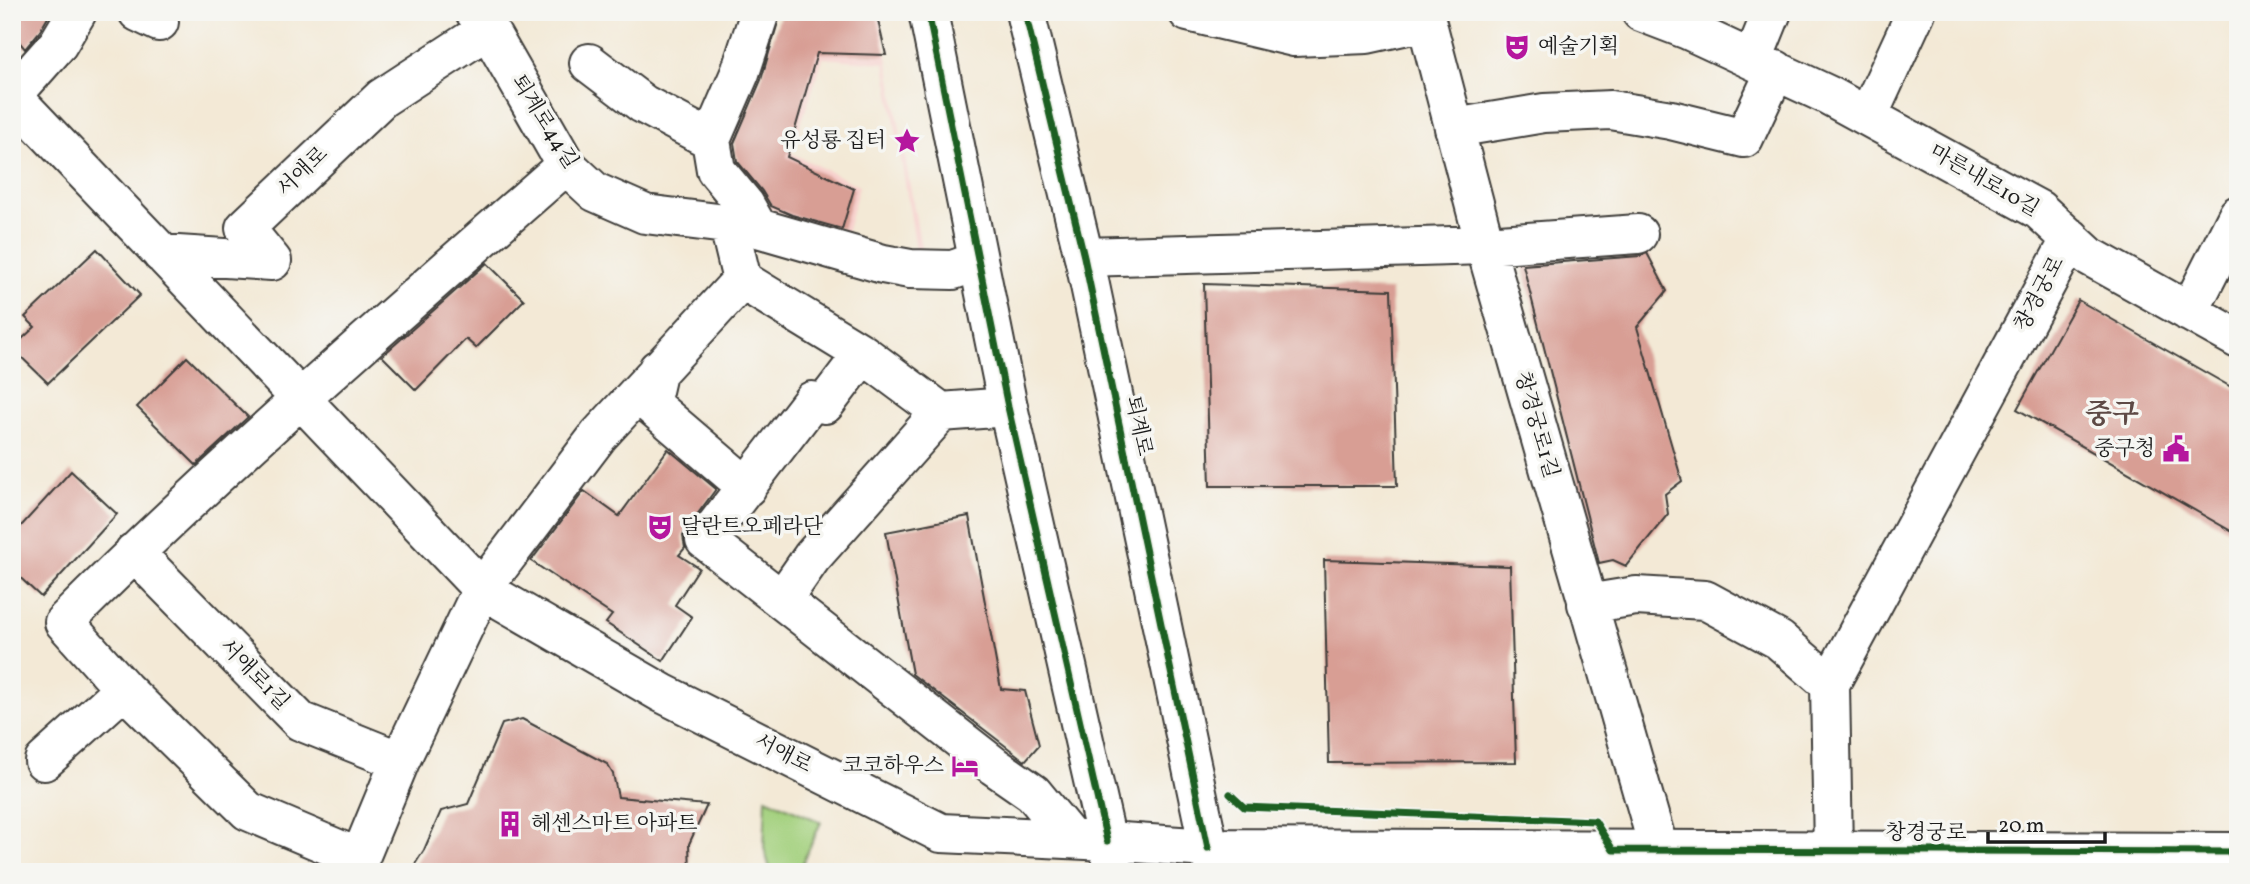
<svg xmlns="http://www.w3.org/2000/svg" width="2250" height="884" font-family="Vollkorn,'Noto Serif KR',serif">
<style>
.built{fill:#f7d0cd;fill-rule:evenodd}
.green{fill:#a3d07d;stroke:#60764c;stroke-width:2}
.building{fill:#d89e94}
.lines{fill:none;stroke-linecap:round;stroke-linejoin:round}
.minor-casing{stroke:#3c3b38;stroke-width:42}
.major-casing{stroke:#3c3b38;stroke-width:42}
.minor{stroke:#fff;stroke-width:38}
.major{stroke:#fff;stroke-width:38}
.cycleway-casing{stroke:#f6f6f2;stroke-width:11}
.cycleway{stroke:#1b5e20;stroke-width:7}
.labels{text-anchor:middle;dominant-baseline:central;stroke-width:7;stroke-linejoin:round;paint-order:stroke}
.poi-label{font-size:21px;fill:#1c1c1c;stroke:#f6f6f2;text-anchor:start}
.street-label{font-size:21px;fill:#1c1c1c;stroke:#f6f6f2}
.district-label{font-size:28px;font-weight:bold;fill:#5e4a46;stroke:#f6f6f2}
</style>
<rect width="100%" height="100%" fill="#f6f6f2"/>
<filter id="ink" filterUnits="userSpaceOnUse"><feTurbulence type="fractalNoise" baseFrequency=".0143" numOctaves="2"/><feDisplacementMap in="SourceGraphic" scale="14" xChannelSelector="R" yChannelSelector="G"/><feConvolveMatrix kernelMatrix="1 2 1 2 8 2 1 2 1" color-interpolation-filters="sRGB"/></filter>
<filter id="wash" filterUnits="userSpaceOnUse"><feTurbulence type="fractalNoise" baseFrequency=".00686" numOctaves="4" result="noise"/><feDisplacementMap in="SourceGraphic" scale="28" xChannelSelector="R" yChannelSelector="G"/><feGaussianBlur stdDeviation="1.57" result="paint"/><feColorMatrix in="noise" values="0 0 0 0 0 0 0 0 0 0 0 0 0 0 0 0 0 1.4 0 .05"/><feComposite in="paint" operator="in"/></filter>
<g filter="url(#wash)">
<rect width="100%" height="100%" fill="#f3e9d6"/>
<!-- built -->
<path class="built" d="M764,12H768L759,40L811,52L877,55L883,43L876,12H879L922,254L910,261L819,230L757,203L719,169L718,155ZM758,44L815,62L802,106L747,80ZM823,58L885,63L917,254L910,258L845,237L859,186L791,153ZM744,84L800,109L787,151L731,125ZM734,133L853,189L840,235L762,202L722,166Z"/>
<!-- green -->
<path class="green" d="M766,798L821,822L802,864L815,872H771L764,848Z"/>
<g id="blocks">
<!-- building -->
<path class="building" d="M12,12H51L40,31L25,49L12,33Z
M781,12H876L886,55L817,53L787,157L854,189L842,229L792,215L771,206L762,191L737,161L734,143L761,80Z
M97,249L140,295L48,383L12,348L35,327L25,317Z
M1647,253L1667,291L1637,327L1682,481L1665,494L1668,514L1626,566L1613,560L1599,563L1523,265L1640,256Z
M487,263L524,300L476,348L466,339L416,390L382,356Z
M1204,284L1391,290L1397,486H1210Z
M2078,300L2238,391V535L2017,409Z
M187,357L248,417L196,465L137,407Z
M668,449L716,489L688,527L683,536L685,548L679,555L699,568L675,605L692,617L663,661L606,623L612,615L531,561L584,491L619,516Z
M71,471L117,514L41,597L12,570V536Z
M969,516L1001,689L1025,691L1039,745L1025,761L912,674L886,532Z
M1324,560L1510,566L1516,762L1329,763Z
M522,719L607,764L613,774L618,797L707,805L689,844L690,872H410L424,850L441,811L468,804L502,724Z"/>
</g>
</g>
<g filter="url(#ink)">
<use href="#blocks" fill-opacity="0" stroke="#3c3b38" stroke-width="2"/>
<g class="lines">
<!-- minor casing -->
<g class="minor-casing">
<path id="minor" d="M77,12L58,44L12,96L482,589L662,693L941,833L1107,841
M138,12L159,22
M475,12L488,29L566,165L595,192L645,214L758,228L883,264L910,269L953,270L978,261
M1188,12L1294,37L1367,34L1426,21
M1424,12L1485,245L1659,850L1662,872
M1641,12L1688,30L1828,95L2039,210L2089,256L2238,339
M1753,59L1772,12
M589,63L643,104L711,140L716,170L745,205L758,228
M1868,116L1916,12
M1454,128L1544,113L1611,110L1671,120L1744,138L1776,70
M711,140L740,73L760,12
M162,254L272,261L245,228L382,98L488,29
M1084,257L1485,245L1638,234
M742,280L863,354
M2189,312L2238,215
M658,369L650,404L747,487
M1008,407L941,412L863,354L825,404L812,401L705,540L994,766L1033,793L1070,838
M134,552L300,721L400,761
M782,600L812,557L941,412
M1587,604L1636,596L1705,600L1779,640L1830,684
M44,761L124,689
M1833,851L1830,684L2071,238
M359,858L248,811L124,689L64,622C224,462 396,314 566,165
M354,872L400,761L482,589L599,435L742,280L729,226"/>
</g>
<!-- major casing -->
<g class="major-casing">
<path id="major" d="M928,12L1008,407L1114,872
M1025,12L1084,257L1214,872
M1107,841L1208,848L2238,852"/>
</g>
<!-- minor -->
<use href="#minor" class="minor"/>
<!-- major -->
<use href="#major" class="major"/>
<!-- cycleway casing -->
<g class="cycleway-casing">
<path id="cycleway" d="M928,12L1008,407L1107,841
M1025,12L1084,257L1208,848
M1230,794L1244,807L1595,821L1613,850L2238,852"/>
</g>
<!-- cycleway -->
<use href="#cycleway" class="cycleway"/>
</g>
</g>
<!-- icons -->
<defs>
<g id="theatre-bare" transform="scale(2.1)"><path d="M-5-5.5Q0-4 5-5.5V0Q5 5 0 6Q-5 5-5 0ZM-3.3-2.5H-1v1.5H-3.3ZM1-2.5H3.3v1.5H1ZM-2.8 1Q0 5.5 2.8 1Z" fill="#b5179e" stroke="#f6f6f2" stroke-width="2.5" paint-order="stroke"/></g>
<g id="sight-bare" transform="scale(2.1)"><path d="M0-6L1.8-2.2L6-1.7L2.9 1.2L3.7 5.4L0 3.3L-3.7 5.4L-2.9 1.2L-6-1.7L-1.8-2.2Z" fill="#b5179e" stroke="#f6f6f2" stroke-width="2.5" paint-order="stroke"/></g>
<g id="civic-bare" transform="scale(2.1)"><path d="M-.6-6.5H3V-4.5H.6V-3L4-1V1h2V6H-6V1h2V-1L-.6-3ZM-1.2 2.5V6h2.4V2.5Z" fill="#b5179e" stroke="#f6f6f2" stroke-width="2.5" paint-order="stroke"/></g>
<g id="hotel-bare" transform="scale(2.1)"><path d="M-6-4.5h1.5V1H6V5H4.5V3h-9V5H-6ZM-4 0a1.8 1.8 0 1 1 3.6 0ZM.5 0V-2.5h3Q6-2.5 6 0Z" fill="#b5179e" stroke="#f6f6f2" stroke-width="2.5" paint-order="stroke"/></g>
<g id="building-bare" transform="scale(2.1)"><path d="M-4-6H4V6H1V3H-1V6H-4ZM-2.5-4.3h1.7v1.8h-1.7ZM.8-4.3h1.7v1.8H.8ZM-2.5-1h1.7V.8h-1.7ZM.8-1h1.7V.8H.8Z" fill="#b5179e" stroke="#f6f6f2" stroke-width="2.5" paint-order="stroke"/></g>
</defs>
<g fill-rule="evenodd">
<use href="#theatre-bare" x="1517" y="47"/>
<use href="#sight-bare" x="907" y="141"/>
<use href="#civic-bare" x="2176" y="449"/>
<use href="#theatre-bare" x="660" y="527"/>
<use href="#hotel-bare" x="965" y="766"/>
<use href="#building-bare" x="510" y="824"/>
</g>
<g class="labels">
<!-- poi labels -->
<g class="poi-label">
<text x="1538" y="47">예술기획</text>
<text x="886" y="141" text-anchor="end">유성룡 집터</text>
<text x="2155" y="449" text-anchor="end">중구청</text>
<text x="681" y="527">달란트오페라단</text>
<text x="944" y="766" text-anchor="end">코코하우스</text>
<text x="531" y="824">헤센스마트 아파트</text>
</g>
<!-- street labels -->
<g class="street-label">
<text transform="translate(544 122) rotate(58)">퇴계로44길</text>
<text transform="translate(303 172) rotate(-44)">서애로</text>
<text transform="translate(1984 181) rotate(30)">마른내로10길</text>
<text transform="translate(2040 294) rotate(-62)">창경궁로</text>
<text transform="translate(1536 425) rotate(74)">창경궁로1길</text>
<text transform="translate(1138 426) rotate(78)">퇴계로</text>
<text transform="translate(254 675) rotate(46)">서애로1길</text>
<text transform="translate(783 754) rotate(27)">서애로</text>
<text x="1926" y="833">창경궁로</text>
</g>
<!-- district labels -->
<g class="district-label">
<text x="2112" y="415">중구</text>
</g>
</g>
<!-- margin -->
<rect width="2250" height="884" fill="none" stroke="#f6f6f2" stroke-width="42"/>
<!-- scale -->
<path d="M1988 832v10h117v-10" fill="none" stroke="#1c1c1c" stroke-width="3.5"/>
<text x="1998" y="832" font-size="21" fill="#1c1c1c" stroke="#f6f6f2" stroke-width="5" paint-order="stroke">20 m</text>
</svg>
